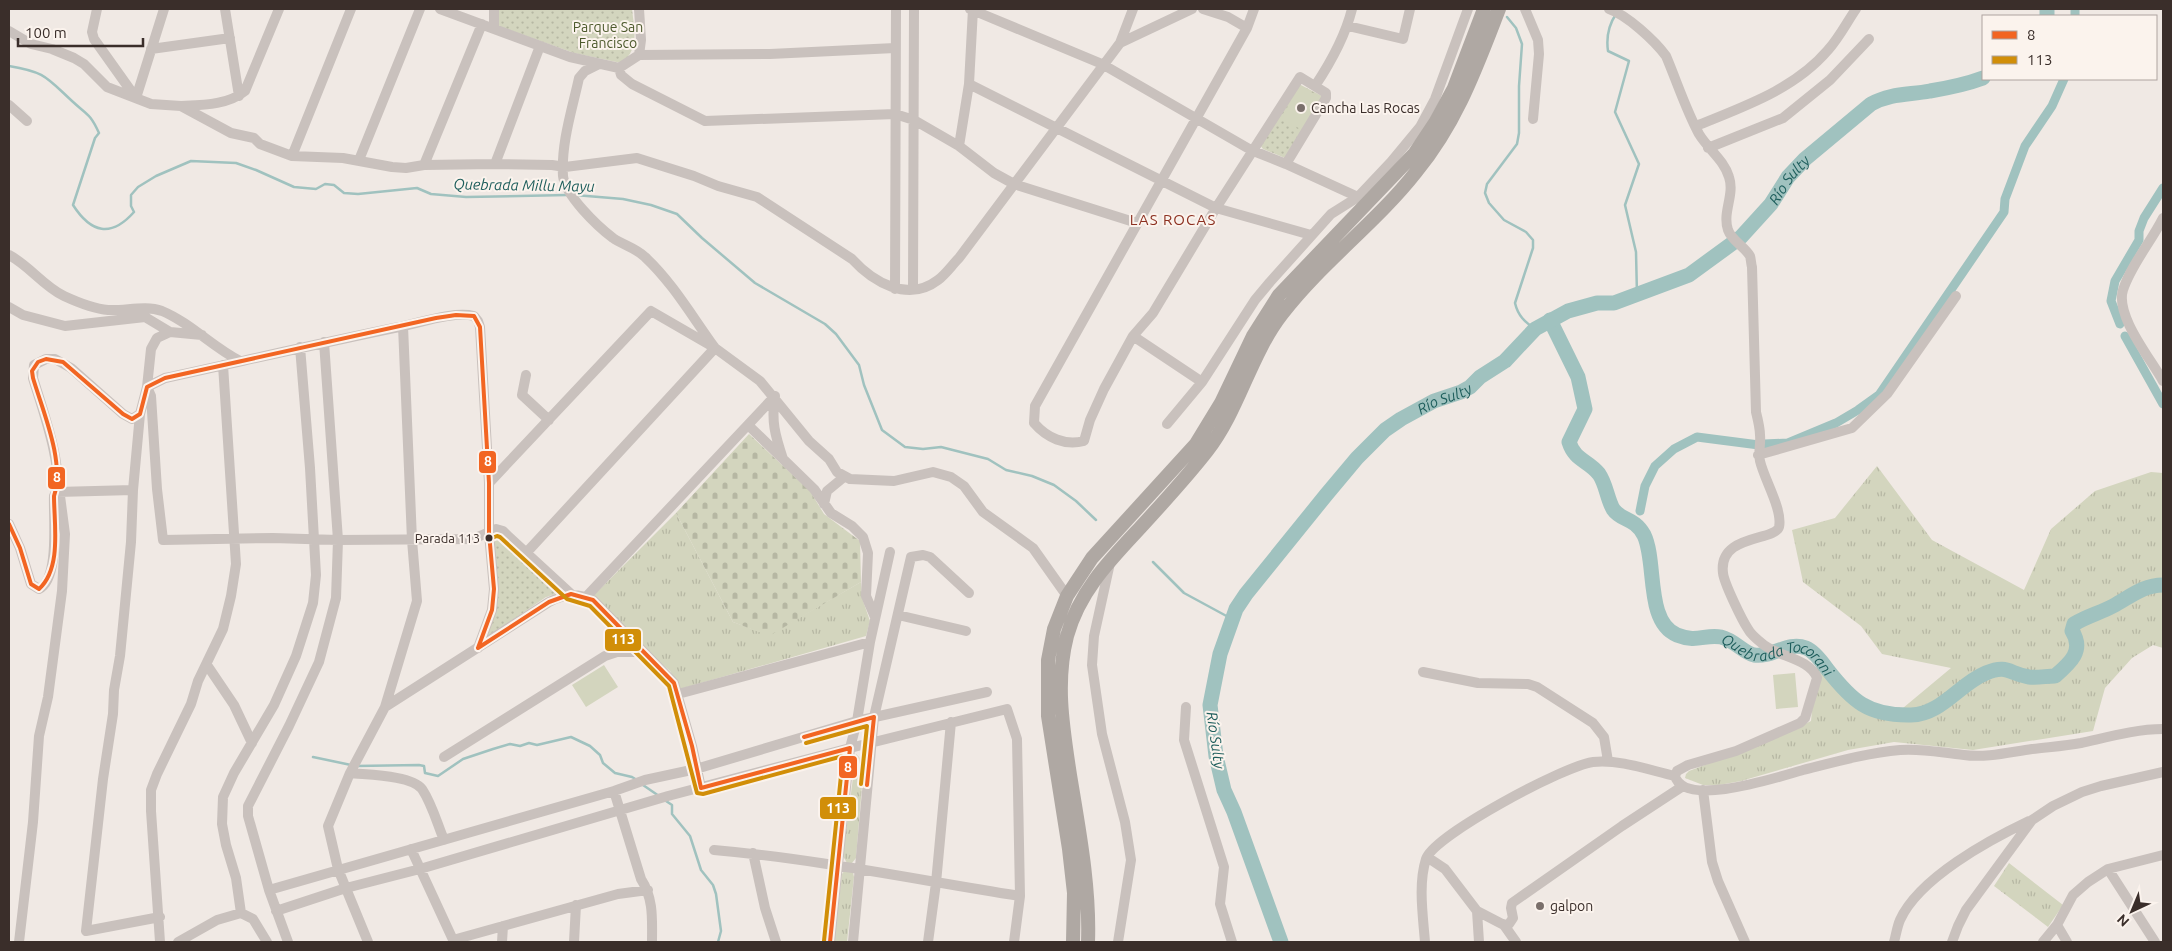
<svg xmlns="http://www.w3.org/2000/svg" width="2172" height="951" font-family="Ubuntu,sans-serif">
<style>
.grass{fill:url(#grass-tufts)}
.cemetery{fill:url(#cemetery-stones)}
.park{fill:url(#park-dots)}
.pitch{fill:#d3d5be}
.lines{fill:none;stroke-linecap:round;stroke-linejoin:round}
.stream{stroke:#a0c2bf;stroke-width:2.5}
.canal{stroke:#a0c2bf;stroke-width:9}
.river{stroke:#a0c2bf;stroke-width:15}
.minor{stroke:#c9c1bd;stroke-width:10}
.highway{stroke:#afa8a3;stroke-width:14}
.bus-1-casing{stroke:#fbf3ed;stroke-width:8}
.bus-2-casing{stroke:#fbf3ed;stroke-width:8}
.bus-1{stroke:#f26522;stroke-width:4}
.bus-2{stroke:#d18e08;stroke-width:4}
.poi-dot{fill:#7a6f6b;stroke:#fbf3ed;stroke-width:2}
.bus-dot{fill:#3a2e2a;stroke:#fbf3ed;stroke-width:2}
.labels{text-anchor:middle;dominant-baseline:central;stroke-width:4;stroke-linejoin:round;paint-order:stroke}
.bus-label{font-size:13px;fill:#3a2e2a;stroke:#fbf3ed;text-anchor:end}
.park-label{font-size:14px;fill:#4d5a2d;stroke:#fbf3ed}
.poi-label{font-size:14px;fill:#3a2e2a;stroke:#fbf3ed;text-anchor:start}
.water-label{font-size:15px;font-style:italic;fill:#1e5e5c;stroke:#fbf3ed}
.neighbourhood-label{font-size:15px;letter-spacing:1px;fill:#8c3020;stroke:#fbf3ed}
.line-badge{stroke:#fbf3ed;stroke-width:2}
.badge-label{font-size:14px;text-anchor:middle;font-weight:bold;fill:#fff}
</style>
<defs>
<pattern id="grass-tufts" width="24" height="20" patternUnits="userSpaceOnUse" patternTransform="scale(1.25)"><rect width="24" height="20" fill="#d3d5be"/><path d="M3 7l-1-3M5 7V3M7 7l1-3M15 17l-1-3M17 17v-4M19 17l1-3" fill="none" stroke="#b6b7a3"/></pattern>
<pattern id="cemetery-stones" width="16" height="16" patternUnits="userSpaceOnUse" patternTransform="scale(1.25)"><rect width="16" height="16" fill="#d3d5be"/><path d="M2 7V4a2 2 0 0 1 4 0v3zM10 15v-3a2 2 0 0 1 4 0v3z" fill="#b6b7a3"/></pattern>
<pattern id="park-dots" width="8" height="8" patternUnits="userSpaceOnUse" patternTransform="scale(1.25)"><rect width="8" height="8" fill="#d3d5be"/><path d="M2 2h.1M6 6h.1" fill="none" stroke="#b6b7a3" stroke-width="1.8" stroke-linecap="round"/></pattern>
</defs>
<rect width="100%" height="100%" fill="#f0e9e4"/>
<!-- grass -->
<path class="grass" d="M1877,466L1932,540L2024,590L2051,529L2095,491L2151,472L2163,473V648L2153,645L2132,658L2105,688L2093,731L1973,750L1894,742L1848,750L1741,781L1719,785H1703L1685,778L1686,774L1689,771L1776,738L1811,721L1817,658C1846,696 1855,705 1903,708L1951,668L1882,654L1861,626L1803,582L1792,530L1835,518Z
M676,513L733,622L769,635L861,582L862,598L870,621L866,636L680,689L670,671L645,649L594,595Z
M856,754L864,762L856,858L852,863H847L843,856Z
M2009,863L2063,905L2048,927L1994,886Z
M845,870L853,873L854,877L847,942H834L842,874Z"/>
<!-- cemetery -->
<path class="cemetery" d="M749,434L810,491L824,514L860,541L861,582L769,636L733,622L676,513Z"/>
<!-- park -->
<path class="park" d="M498,9H632C634,28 640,50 621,63L574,53L498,26Z
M1299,84L1322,96L1285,158L1263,149L1260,145Z
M497,537L509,543L562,592L546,597L484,640L494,614V539Z"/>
<!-- pitch -->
<path class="pitch" d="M1300,86L1322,98L1302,130L1281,118Z
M604,665L618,687L586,707L572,685Z
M1795,673L1798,707L1776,709L1773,675Z"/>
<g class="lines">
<!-- stream -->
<path class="stream" d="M1616,14C1608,26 1606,37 1608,51L1629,61L1615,112L1639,164L1625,205L1636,252L1637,295
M1507,17L1516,28L1522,44L1519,86V133L1517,144L1487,184L1485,193L1489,203L1504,220L1526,232L1533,240V248L1515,303C1518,316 1525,322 1535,329
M9,66C45,72 46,77 72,101C87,115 90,113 99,133L95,138L73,205C91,233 111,238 134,212L131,206V195L138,187L156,176L191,161L236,163L256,170L294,187L316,189L325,184L334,185L344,193L358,194L417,188L431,194L466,197L567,195
M575,195L623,199L651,205L677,214L702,238L755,283L825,324L836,334L859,365L864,385L882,430L905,447L923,449L941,447L988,459L1006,470L1032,476L1054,485L1076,501L1096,520
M1153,562L1184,593L1232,619
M313,757L351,765
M356,766L419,765L424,766L425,773L438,776L463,759L493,749L510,744L520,746L529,743L537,745L571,737L590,746L600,755L603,763L615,773L632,777L637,780
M643,785L659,796
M666,801L672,805V814L690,836L701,870L713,885L716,894L721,931L718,942"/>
<!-- canal -->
<path class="canal" d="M2075,9V16
M2120,324L2111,301L2115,281L2139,240V231L2144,218L2163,188
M2125,336L2163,404
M1764,444L1788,443L1836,423L1858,410L1879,395L2004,212L2005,199L2025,146L2052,106L2064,79
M1640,511L1645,486L1655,466L1674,449L1697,437L1759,445"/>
<!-- river -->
<g class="river">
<path d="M2047,16V9"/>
<path id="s1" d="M1550,320L1578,377L1585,409L1569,442C1575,461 1588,460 1599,474C1606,484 1607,498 1613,509C1621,521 1634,517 1644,535C1657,562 1645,622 1677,635C1697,643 1705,634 1721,637C1734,640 1744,653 1754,655C1772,658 1787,641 1806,648C1814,651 1822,662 1827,669C1852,701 1868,716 1911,715C1942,714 1959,684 1986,673C2008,664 2009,674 2029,677C2037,678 2047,676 2055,676C2069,664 2085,651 2072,631L2074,624C2087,616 2100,613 2113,606C2130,597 2143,585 2163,585"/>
<path id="s2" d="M1281,942L1234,812L1224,790L1216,756L1210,705L1220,654L1236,609L1246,594L1326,495L1357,458L1385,430L1401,419L1434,401L1461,392L1470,387L1480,377L1505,361L1535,329L1568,311L1597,303H1614L1689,275L1741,237L1771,204L1788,177L1805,159L1871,104C1891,93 1909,95 1930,91C1948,88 1967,84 1983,78"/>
</g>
<!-- minor -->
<path class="minor" d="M97,9L92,32L94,39L136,98
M225,9L239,96
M440,9L570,57L619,68L639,55L641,40L639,9
M494,9V28
M970,9L1102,64L1251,150L1286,164L1358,197
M1203,9L1228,17L1247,28
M1254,9L1247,28L1035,406L1034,423C1047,438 1065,446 1084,441L1090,420L1104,389L1133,336L1153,313L1216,208L1300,77L1326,93V98L1286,164
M1525,9L1538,40L1539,54L1533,119
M1609,9C1627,15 1655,41 1666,56C1677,82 1686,110 1699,134C1708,149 1724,160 1729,177C1735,195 1722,212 1728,230C1732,241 1744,246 1750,256C1751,259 1751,264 1752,267L1756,412C1758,420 1760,428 1760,435C1761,444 1758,452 1760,461C1764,479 1783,510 1779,527C1775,541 1718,534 1723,573C1724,583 1742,620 1748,629C1751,635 1759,641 1764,645C1780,657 1810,659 1817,678L1805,718L1800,723L1736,751L1688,765L1677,771L1675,776
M1348,26L1403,39L1410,9
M9,31L31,44L52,49L74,58L84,64L107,87L151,104L181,106L231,133L254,138L260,144L292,156L343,158L392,167L406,168L424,165L495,164L552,165L565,167L637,158L694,176L718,186L757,197L852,259C873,282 908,303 938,280C946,274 952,265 959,258L1120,43L1133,9
M1120,43L1192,9
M151,49L230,38
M639,55L770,54L895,48
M619,68L621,75L632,84L705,121L895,114L914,120L959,146L994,173L1014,184L1137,223
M969,84L1216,208L1311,235
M1315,86C1331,62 1345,37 1352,9
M136,98L164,9
M9,105L27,121
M181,106C203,105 228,105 245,91L279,9
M1696,126C1742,107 1794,90 1828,50C1839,38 1847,22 1856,9
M959,146L969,84L973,9
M1708,148L1783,118L1830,80L1869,39
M292,156L351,9
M359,160L420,9
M495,164L540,46
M424,165L482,24
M2163,218C2151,242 2131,265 2123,290C2115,316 2151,359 2163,381
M9,255C30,266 43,286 64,296C77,302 94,309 108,310C126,311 145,305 162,311C191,323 212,347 240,361
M895,289L896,9
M913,289L914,9
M9,307L23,315L65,326L145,317L170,332
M1133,336L1202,382
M526,375L522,395L549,420
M147,387L165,378C243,361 321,343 399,327C420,323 453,311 474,316L478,321L480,327L489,483V533L494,589L492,610L478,648
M147,387L151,396L157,489L163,540L273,538L338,540L473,539L496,529L503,531L509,537L571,594
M775,396C771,421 775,435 783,459
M1167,424L1202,382L1255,300L1270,282L1331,214L1358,197L1391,162L1420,127L1435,99L1468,9
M748,425L814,489L831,513L852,526L863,537L868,553L866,596L875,617
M1758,455L1852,428L1887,394L1956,296
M489,483L651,311L715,348L760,381L809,441L829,459L837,472L850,479L894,481L933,472L951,477L964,486L983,512L1033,548L1067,596
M57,492L133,490
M824,504L827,491L844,477
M9,524L20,548L31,584L39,589C60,579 53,517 54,496C67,476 40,402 33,378L34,365L46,359H55L71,368L123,414L132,419L140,414
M527,552L715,348C693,318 673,283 645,257C636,248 623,245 613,238C597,226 565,195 563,176C561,143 572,110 579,78L585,71L599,64
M1110,563L1094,636L1092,665L1102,734L1125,822L1131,860L1118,942
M586,597L775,396
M898,615L966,631
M207,665L234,705L252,743
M1423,672L1478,683L1528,684L1537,687L1593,723L1604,737L1608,761
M678,694L870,642
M385,707L549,602C565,594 577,593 593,600L674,683L692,746L701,788
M1186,707L1184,740L1224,867L1220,904L1232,942
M444,757L605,656L617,652H642
M350,773C367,775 411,775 422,789C432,804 437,823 444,840
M1675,776C1684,809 1781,776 1803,770C1835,762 1867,753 1900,750C1922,748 1942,753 1964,755C1986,758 2010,752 2032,749C2048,747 2065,746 2081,743C2108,737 2136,729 2163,729
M1703,790L1712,862L1718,881L1745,942
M614,791L641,879C654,899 652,920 652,942
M411,849L454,942
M714,850C817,859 918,880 1020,896
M753,853L765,908L776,942
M1427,857L1445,869L1477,911L1504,925L1516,942
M2108,869L2155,942
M269,890L614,791L645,780L696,769L857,721L987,692
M276,911L346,888L420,869L668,796L850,748L1007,709L1017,739L1020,896L1014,942
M1477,911L1479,942
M241,913L236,878L226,845L222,824L223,797L234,773L274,705L296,656L313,603L316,575L310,468L300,347
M160,917L86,931L103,779L113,714L114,690L120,656L131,542L133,490L140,414L147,387L151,349L157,338L170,332L202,335
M1504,925L1509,924L1513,918L1511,908L1512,903L1622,826L1683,786
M2057,925L2067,942
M453,940L618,894L648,890
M19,942L33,822L39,736L48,697L62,591L65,534L60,496L57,492
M160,942L151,811V790L157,774L191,704L198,681L223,629L231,596L236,564L223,365
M178,942L217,920L241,913L253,919L267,942
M288,942L269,890L248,816V806L289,726L319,662L336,598L338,540L324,342
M368,942L338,869L328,826L350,773L385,707L417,601L412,540L403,326
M502,942L503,926
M574,942L576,905
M830,942L850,748L857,721L870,642L890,552
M853,942L874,717L911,557L923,555L930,557L969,593
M928,942L936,883L951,722
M1425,942C1423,916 1418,884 1426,859C1434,835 1566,765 1593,762C1619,759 1649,770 1675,776
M1894,942C1896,935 1897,927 1900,920C1919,878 1989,840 2029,821
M1952,942L1958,926L1966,910L2032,820L2053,806L2082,792L2101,786L2163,772
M2043,942L2057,925L2073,895L2088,882L2108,869L2163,855"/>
<!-- highway -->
<path class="highway" d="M1073,942L1074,893L1069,849L1048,716V660L1054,629L1067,596L1092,558L1196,444L1221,403L1253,336L1279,295L1415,153L1435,123L1454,88L1484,9
M1088,942C1090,887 1079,830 1070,775C1063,728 1055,683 1067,636C1079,592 1109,561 1139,529C1162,504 1186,478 1207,451C1239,410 1250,355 1282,314C1322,262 1376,223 1416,172C1457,122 1476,68 1499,9"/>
<!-- bus-1 casing -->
<g class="bus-1-casing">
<path id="bus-1" d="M9,524L20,548L31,584L39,589C62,568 54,524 54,496C65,462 43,412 33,378L32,371L38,362L46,359L63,362L123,414L132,419L140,414L147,387L165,378L436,318L456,315L474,316L480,327L489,483V533L494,589L492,610L478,648
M478,648L549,602L571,594L593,600L674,683L692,746L701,788L850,748L830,942
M804,737L874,717L867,785"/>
</g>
<!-- bus-2 casing -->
<g class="bus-2-casing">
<path id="bus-2" d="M492,538L497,536L500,537L567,599L590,606L669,686L697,793L703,794L843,756L824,941
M806,743L867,726L861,784"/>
</g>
<!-- bus-1 -->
<use href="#bus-1" class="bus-1"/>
<!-- bus-2 -->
<use href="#bus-2" class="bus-2"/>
</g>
<!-- markers -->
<g class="poi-dot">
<circle cx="1301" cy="108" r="5"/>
<circle cx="1540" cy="906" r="5"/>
</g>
<circle class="bus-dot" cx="489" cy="538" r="4.5"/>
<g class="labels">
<!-- bus labels -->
<g class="bus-label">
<text x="480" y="538">Parada 113</text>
</g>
<!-- park labels -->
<g class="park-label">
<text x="608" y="27">Parque San<tspan x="608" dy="16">Francisco</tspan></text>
</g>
<!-- poi labels -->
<g class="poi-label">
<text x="1311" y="108">Cancha Las Rocas</text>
<text x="1550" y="906">galpon</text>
</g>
<!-- water labels -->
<g class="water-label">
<text stroke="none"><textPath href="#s2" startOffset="1069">Río Sulty</textPath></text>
<text transform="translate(524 185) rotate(1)">Quebrada Millu Mayu</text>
<text stroke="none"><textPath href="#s2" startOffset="649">Río Sulty</textPath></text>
<text stroke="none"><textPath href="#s1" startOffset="475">Quebrada Tocorani</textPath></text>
<text transform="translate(1216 740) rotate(82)">Río Sulty</text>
</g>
<!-- neighbourhood labels -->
<g class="neighbourhood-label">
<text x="1173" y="219">LAS ROCAS</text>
</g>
</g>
<g class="line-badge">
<rect x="478" y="450" width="19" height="24" rx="5" fill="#f26522"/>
<rect x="47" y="466" width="19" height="24" rx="5" fill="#f26522"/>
<rect x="604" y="628" width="38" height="24" rx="5" fill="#d18e08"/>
<rect x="838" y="755" width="20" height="24" rx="5" fill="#f26522"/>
<rect x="819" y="796" width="38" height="24" rx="5" fill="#d18e08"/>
</g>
<g class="badge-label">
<text x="488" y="466">8</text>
<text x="57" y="482">8</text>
<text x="623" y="644">113</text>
<text x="848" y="772">8</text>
<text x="838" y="813">113</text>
</g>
<!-- border -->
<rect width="2172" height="951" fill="none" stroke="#3a2e2a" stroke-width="20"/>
<!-- legend -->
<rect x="1982" y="15" width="175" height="65" fill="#fbf3ed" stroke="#aea49f"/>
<rect x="1992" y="31" width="25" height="8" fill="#f26522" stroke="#aea49f"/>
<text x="2027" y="40" font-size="15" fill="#3a2e2a">8</text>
<rect x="1992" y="56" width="25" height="8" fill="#d18e08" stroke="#aea49f"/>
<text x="2027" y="65" font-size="15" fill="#3a2e2a">113</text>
<!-- north arrow -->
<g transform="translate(2132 911) rotate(224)" stroke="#fbf3ed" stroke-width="4" paint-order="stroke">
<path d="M0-4L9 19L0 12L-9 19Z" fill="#3a2e2a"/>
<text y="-8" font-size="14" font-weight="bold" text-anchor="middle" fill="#3a2e2a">N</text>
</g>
<!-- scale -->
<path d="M18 38v8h125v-8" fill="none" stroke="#3a2e2a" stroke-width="2.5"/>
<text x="25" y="38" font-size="15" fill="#3a2e2a" stroke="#fbf3ed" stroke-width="4" paint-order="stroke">100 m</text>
</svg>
